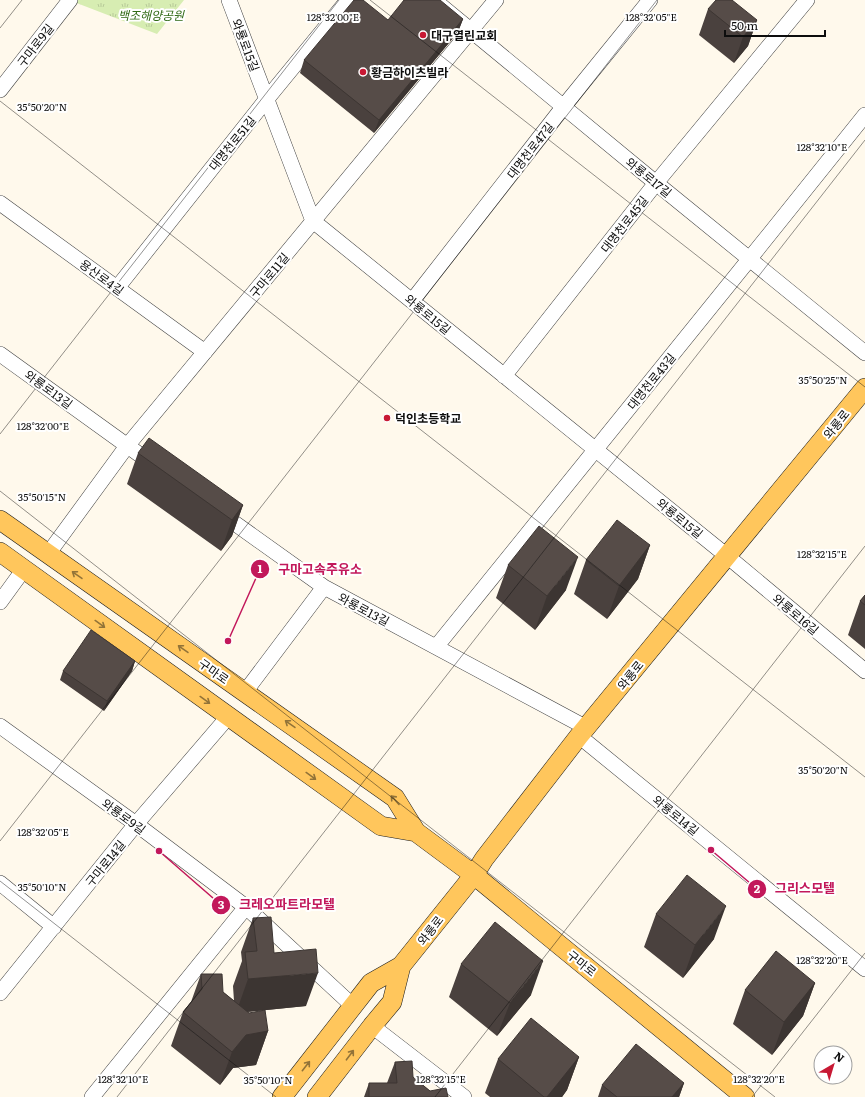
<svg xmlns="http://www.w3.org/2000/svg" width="865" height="1097" font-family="Literata,'Noto Sans KR',serif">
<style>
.park{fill:url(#park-tufts)}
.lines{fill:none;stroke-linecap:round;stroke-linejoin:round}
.minor-casing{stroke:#404040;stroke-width:16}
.major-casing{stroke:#1e1e1e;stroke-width:20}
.minor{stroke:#fff;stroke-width:15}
.major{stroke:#ffc65c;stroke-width:19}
.wall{fill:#4a413e}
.shaded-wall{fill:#3c3532}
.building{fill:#564c48;stroke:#3c3532}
.oneway{stroke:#927338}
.ticks{fill:none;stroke:#0d0d0d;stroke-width:1;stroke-opacity:0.45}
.poi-dot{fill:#c81934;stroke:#fff;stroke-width:1.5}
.labels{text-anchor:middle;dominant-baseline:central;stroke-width:4;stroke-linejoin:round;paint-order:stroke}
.park-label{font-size:12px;font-style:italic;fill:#316a17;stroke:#fff}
.poi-label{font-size:12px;font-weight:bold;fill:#0d0d0d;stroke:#fff;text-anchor:start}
.street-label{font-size:12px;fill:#0d0d0d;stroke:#fff}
.ticks-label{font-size:10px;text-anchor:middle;fill:#0d0d0d;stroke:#fff;stroke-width:4;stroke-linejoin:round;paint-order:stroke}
.leader{fill:none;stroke:#c2185b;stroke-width:1.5}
.callout-dot{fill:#c2185b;stroke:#fff;stroke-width:1.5}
.mark-label{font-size:12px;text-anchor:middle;font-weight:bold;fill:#fff}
.callout-label{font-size:13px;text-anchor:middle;font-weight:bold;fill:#c2185b;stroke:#fff;stroke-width:4;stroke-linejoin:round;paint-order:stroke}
</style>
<defs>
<pattern id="park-tufts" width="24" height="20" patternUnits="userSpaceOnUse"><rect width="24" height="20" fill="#d7edb2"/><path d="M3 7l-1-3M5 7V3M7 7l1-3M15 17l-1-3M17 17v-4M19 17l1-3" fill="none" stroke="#b7ca98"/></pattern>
</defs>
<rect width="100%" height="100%" fill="#fff9ec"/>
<!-- park -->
<path class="park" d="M76,0H184L157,34L74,2Z"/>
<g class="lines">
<!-- minor casing -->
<g class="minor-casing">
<path id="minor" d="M229,0L313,221L727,556L865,671
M434,0L656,183L865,353
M0,90L70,0
M0,203L205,352
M117,288L266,100L348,0
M412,301L564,106L650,0
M0,354L154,465
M504,376L656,183L807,0
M219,512L324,587L587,728
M48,554L127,446L496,0
M0,602L24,569
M436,647C579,469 723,293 865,115
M245,692L324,587
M0,726L136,824L246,907L353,1006
M579,736L865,969
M0,883L54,927
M0,993L136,824L228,717
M372,1026L464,1097
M92,1097L246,907"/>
</g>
<!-- major casing -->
<g class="major-casing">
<path id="major" d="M0,520L395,798L416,832L474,875L745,1097
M0,552L381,826L416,832
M282,1097L371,983L401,966L474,875L484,859L579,736L865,388
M317,1097L372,1026L392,1002L401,966"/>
</g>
<!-- minor -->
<use href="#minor" class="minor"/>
<!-- major -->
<use href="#major" class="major"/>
</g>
<!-- wall -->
<path class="wall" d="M708,9L757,20L748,46L734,63L699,35Z
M463,19L458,32L374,133L300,73L304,60L388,20Z
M138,453L243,505L232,536L221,551L127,484Z
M650,545L638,579L607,619L574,594L586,560Z
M508,565L566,590L535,630L496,598Z
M865,595V649L848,635L860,601Z
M135,661L132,671L104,711L60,680L63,671Z
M656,914L714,939L683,978L644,947Z
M253,918L306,1006L247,1012L268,1031L256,1065L233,1068L220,1085L171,1046L183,1012L191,1002L201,974L234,1001L233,986L242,961L241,952Z
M461,964L531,995L497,1036L449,997Z
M815,983L803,1016L772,1055L733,1024L745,990Z
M579,1057L567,1090L562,1097H490L485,1093L498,1059Z
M395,1062L430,1091L448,1097H364L369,1083H387Z
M684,1083L679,1097H598L602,1085Z"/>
<!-- shaded-wall -->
<path class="shaded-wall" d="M463,19L458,32L374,133L379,120Z
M757,20L748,46L734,63L743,37Z
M243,505L232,536L221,551L232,520Z
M650,545L638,579L607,619L619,586Z
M578,557L566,590L535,630L547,596Z
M135,661L132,671L104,711L107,701Z
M726,906L714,939L683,978L695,945Z
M543,961L531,995L497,1036L510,1003Z
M318,973L306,1006L236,1013L248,979Z
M815,983L803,1016L772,1055L784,1022Z
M268,1031L256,1065L233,1068L220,1085L232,1052L246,1035Z
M579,1057L567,1090L562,1097H547Z
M684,1083L679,1097H672Z"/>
<!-- building -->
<path class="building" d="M354,0H363L388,20L404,0H440L463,19L379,120L304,60Z
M716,0H732L757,20L743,37L708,9Z
M149,438L243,505L232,520L138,453Z
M617,520L650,545L619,586L586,560Z
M539,526L578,557L547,596L508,565Z
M865,595V605L860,601Z
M91,630L135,661L107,701L63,671Z
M687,875L726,906L695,945L656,914Z
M271,917L274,953L316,949L318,973L248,979L245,952L257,951L253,918Z
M495,922L543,961L510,1003L461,964Z
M776,951L815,983L784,1022L745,990Z
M201,974H222L223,992L249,1013L265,1010L268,1031L246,1035L232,1052L183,1012L202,989Z
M531,1018L579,1057L547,1097H544L498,1059Z
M636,1044L684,1083L672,1097H617L602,1085Z
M412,1061L413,1077L430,1091L446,1088L448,1097H369V1083H397L395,1062Z"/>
<!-- one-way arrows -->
<defs><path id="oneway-shaft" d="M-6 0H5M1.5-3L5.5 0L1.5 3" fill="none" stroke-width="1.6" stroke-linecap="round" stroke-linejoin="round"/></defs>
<g class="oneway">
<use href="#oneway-shaft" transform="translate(77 575) rotate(-145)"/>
<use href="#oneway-shaft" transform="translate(100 624) rotate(36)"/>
<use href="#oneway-shaft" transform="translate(183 649) rotate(-145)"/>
<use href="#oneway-shaft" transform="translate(205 700) rotate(36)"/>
<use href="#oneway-shaft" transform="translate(290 724) rotate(-145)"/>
<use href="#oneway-shaft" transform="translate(311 776) rotate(36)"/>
<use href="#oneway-shaft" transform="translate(395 800) rotate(-132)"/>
<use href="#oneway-shaft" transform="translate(350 1055) rotate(-53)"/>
<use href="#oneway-shaft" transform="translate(306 1066) rotate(-52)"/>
</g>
<!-- ticks -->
<path class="ticks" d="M370,0L865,387M0,28L22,0M0,101L865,777M0,434L339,0M0,491L775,1097M0,841L657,0M0,881L276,1097M117,1097L865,140M435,1097L865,546M752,1097L865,953"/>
<!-- markers -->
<g class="poi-dot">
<circle cx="423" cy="35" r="4"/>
<circle cx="363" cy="72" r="4"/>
<circle cx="387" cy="418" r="4"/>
</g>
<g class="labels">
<!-- park labels -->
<g class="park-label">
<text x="151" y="15">백조해양공원</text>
</g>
<!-- poi labels -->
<g class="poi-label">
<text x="431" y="35">대구열린교회</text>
<text x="371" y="72">황금하이츠빌라</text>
<text x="395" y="418">덕인초등학교</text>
</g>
<!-- street labels -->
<g class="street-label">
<text transform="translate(35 45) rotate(-52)">구마로9길</text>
<text transform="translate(246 45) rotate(69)">와룡로15길</text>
<text transform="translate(232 143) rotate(-51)">대명천로51길</text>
<text transform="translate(530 150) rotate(-52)">대명천로47길</text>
<text transform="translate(649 177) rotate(39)">와룡로17길</text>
<text transform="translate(624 224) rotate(-52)">대명천로45길</text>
<text transform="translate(269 275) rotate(-50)">구마로11길</text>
<text transform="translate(102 277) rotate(36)">용산로4길</text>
<text transform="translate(428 314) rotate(39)">와룡로15길</text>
<text transform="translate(651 381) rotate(-51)">대명천로43길</text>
<text transform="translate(49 389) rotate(36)">와룡로13길</text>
<text transform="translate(836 424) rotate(-51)">와룡로</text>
<text transform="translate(680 518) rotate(39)">와룡로15길</text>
<text transform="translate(364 609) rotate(28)">와룡로13길</text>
<text transform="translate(796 614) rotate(40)">와룡로16길</text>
<text transform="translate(214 671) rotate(35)">구마로</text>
<text transform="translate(630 675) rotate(-51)">와룡로</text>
<text transform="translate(676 815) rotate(39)">와룡로14길</text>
<text transform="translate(124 816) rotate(36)">와룡로9길</text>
<text transform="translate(105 863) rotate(-51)">구마로14길</text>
<text transform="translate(430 930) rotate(-52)">와룡로</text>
<text transform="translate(582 963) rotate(39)">구마로</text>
</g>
</g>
<g class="ticks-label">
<text x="651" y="21">128°32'05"E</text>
<text x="333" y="21">128°32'00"E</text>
<text x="42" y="111">35°50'20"N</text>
<text x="822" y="151">128°32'10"E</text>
<text x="823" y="384">35°50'25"N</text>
<text x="43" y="430">128°32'00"E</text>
<text x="42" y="501">35°50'15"N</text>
<text x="822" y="558">128°32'15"E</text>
<text x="823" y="774">35°50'20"N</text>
<text x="43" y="836">128°32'05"E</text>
<text x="42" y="891">35°50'10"N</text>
<text x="822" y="964">128°32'20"E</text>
<text x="123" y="1083">128°32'10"E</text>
<text x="441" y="1083">128°32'15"E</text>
<text x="759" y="1083">128°32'20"E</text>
<text x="268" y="1084">35°50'10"N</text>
</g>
<!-- callouts -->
<path class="leader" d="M228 641L260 569M711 850L757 889M159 851L221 905"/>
<g class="callout-dot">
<circle cx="228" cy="641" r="4"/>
<circle cx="711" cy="850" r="4"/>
<circle cx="159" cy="851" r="4"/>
<circle cx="260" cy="569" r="10"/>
<circle cx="757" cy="889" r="10"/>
<circle cx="221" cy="905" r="10"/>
</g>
<g class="mark-label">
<text x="260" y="573">1</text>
<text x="757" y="893">2</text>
<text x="221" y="909">3</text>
</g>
<g class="callout-label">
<text x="320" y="574">구마고속주유소</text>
<text x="805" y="893">그리스모텔</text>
<text x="287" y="909">크레오파트라모텔</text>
</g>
<!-- north arrow -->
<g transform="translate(833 1065) rotate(38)"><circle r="19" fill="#ffffff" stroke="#9e9e9e"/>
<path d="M0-3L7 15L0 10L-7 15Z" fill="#c81934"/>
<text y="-6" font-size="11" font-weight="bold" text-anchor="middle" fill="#0d0d0d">N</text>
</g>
<!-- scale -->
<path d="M725 30v6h100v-6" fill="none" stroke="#0d0d0d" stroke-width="2"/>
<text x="731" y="30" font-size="12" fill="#0d0d0d" stroke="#ffffff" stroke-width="3" paint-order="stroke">50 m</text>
</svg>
